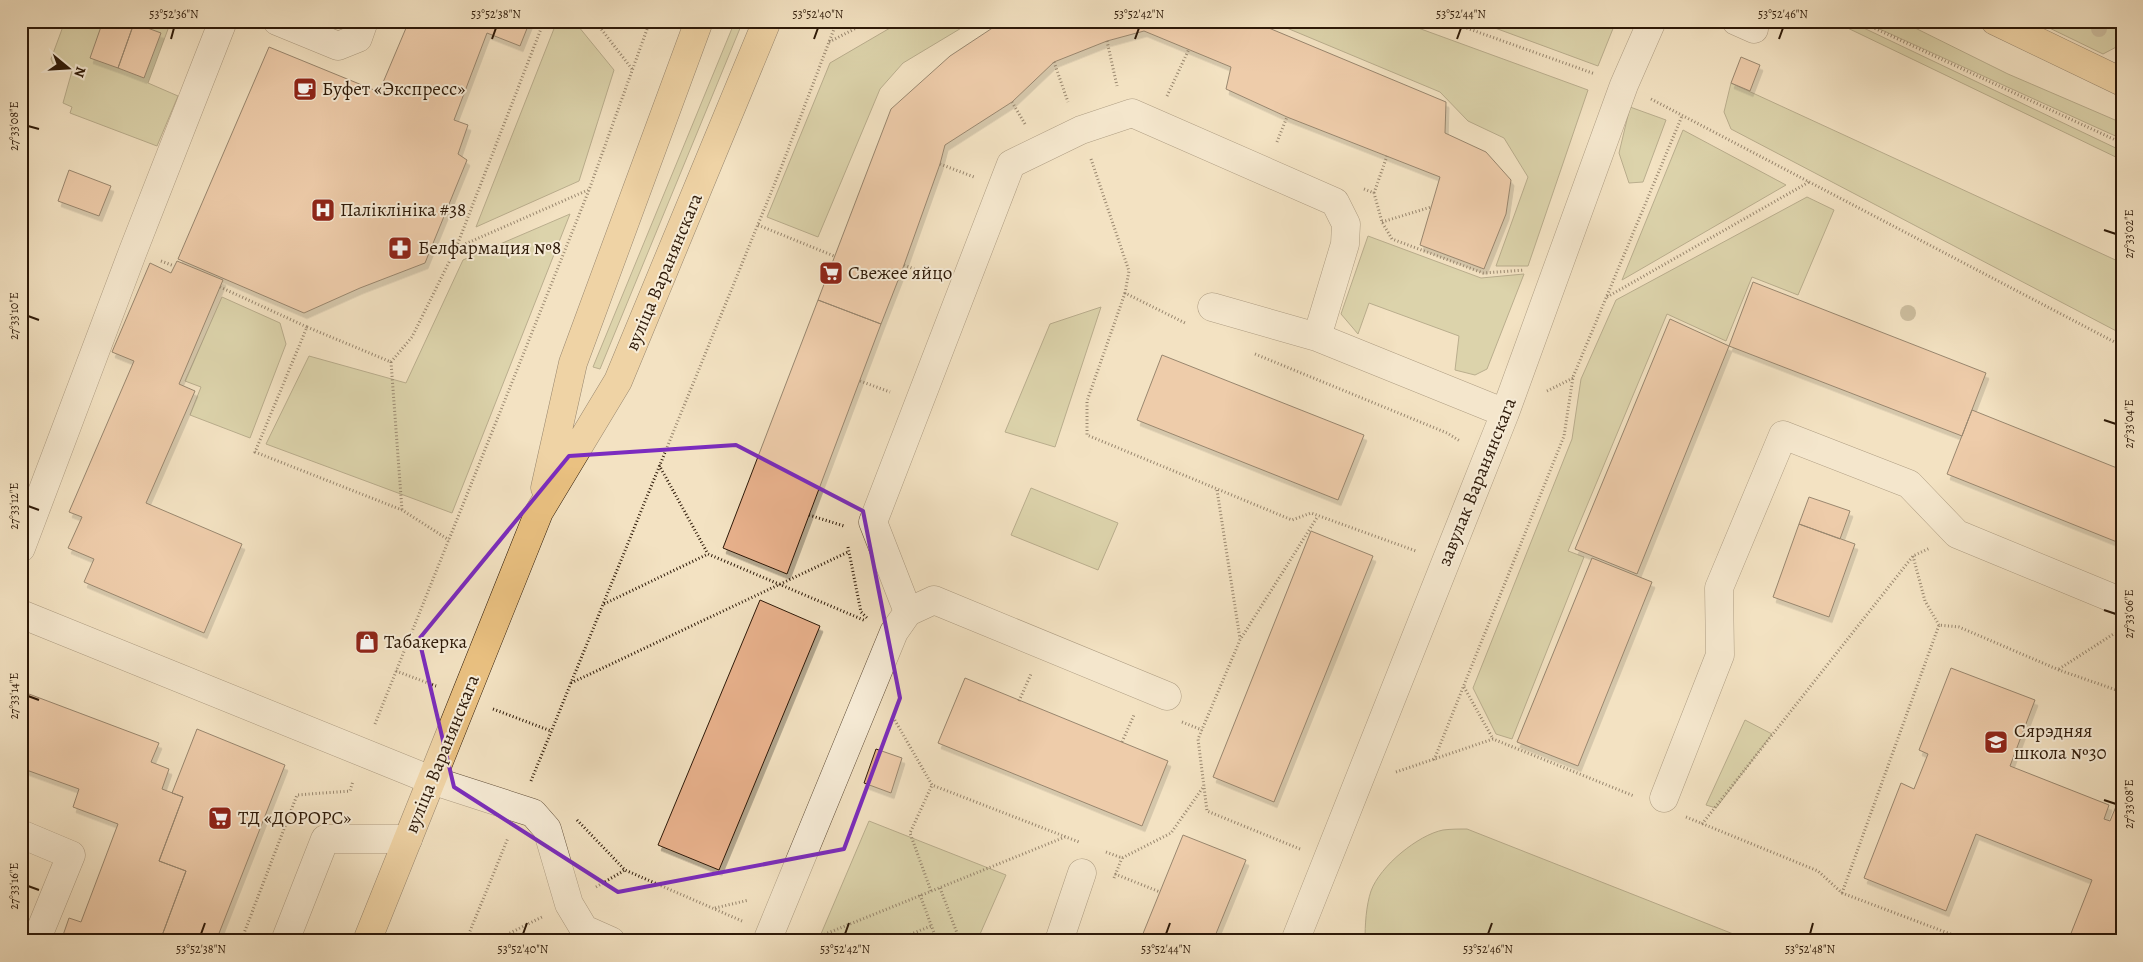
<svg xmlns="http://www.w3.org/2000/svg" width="2143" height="962" font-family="Alegreya,serif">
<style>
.green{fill:#c0c28f;stroke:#766e4c}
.building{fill:#e8b18c;stroke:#2d1908;filter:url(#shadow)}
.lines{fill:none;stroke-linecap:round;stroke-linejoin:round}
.minor-casing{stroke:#5e4b36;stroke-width:29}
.major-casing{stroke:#2d1908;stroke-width:29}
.path{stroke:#2d1908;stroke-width:3;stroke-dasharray:1 2.5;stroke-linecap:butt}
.minor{stroke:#f7ecd7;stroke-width:28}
.major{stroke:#eac181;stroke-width:28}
.tree{fill:#9e9072}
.marked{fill:none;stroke:#7b2cbf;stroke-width:4;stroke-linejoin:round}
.ticks{fill:none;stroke:#2d1908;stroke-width:2}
.labels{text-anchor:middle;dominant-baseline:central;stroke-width:4;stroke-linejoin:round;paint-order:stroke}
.poi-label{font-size:19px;fill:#2d1908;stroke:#f7ecd7;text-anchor:start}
.street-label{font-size:19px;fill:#2d1908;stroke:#f7ecd7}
.neatline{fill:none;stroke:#2d1908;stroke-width:2}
.ticks-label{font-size:12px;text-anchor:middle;fill:#2d1908}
</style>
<defs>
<filter id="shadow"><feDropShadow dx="3" dy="5.5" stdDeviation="0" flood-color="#0004"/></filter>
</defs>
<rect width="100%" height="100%" fill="#f3e2c2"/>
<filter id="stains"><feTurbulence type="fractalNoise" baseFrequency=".004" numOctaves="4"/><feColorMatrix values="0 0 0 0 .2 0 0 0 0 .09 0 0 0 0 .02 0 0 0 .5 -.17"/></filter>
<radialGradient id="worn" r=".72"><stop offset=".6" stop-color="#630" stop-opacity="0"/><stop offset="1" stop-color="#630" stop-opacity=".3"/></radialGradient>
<!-- green -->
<path class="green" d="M65,21H171L148,83L178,96L157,146L70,113L72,107L63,103L72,71L53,64L51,59Z
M557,21H574L614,70L579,181L476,227Z
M735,21H743L600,369L593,367Z
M902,21H973L903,63L880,89L818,237L767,217L830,63Z
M1270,21H1399L1588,90L1528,266H1496L1528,177L1504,138L1468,121L1440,92Z
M1476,21H1616L1598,66Z
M1833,21H1849L2122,151V160Z
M1862,21H1901L2008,74L2122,123V139Z
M2035,21H2122V44L2103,54Z
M1731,83L2122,263V334L1731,129L1724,112Z
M1630,107L1666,120L1643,182L1629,183L1619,153Z
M1683,130L1786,185L1622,280Z
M1807,197L1834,210L1798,295L1752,277L1726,341L1667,314L1568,551L1584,557L1512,739L1496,734L1473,688L1572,439L1581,379L1616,300Z
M570,214L452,513L266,444L309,356L406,383L463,260Z
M1368,236L1481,278L1524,274L1487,369L1475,375L1455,370L1459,336L1369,303L1358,334L1341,314Z
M222,297L280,323L286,344L250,438L190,415L201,387L185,381Z
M1101,307L1055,447L1005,432L1050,324Z
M1031,488L1118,523L1098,570L1011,535Z
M1745,720L1772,734L1716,808L1706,805Z
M869,821L1006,875L977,941H818Z
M1467,829L1746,939L1749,941H1365C1365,925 1366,906 1371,891C1380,866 1418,835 1443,830C1451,829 1459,829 1467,829Z"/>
<!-- building -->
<path class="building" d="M103,21H129L134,23L118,68L90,58Z
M409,21H530L520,46L487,33L454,120L468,125L458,154L467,160L425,263L360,288L304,313L178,259L269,47L379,92Z
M1003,21H1252L1446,102L1445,133L1486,152L1511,180L1506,214L1484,269L1420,245L1440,177L1287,117L1226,89L1231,67L1144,31L1107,41L1054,62L1012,102L945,145L940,164L904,265L881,324L818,300L891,109L950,56Z
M134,23L161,33L144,78L118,68Z
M1741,57L1760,65L1750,91L1731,83Z
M69,170L111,186L99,216L58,201Z
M177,261L223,280L179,384L195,391L146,503L242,544L204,633L84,582L94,559L68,548L82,517L69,512L134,361L112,352L150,263L171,273Z
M1753,282L1986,373L1962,436L1729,346Z
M818,300L881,324L787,574L723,548Z
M1670,319L1729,346L1637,574L1575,549Z
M1162,355L1364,435L1338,500L1137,420Z
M1972,410L2122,470V544L1947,474Z
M1809,497L1850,511L1840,539L1799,524Z
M1799,524L1855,544L1829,617L1773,597Z
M1311,531L1373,556L1274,802L1213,777Z
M1592,558L1652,582L1578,766L1517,742Z
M760,600L820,626L719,870L658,845Z
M1951,668L2035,700L2010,766L2109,805L2104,819L2110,821L2122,792V941H2068L2092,880L1976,834L1946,911L1864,878L1901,783L1914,789L1928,754L1919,750Z
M965,678L1168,761L1142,826L938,743Z
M21,691L159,743L151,762L169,769L162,789L183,797L159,861L186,871L160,941H61L69,918L81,922L118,824L73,807L79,789L21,768Z
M197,729L285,765L216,941H160L186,871L159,861L183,797L172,793Z
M876,749L902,758L891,793L864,783Z
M1183,835L1246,860L1213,941H1140Z"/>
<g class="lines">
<!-- minor casing -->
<g class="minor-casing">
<path id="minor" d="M277,21L338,46L358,38L364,21
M1736,21L1754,29
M1212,307L1317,337L1505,413
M21,548L133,251L223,21
M908,612L873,522L1011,164L1081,130L1132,113L1335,202L1346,224L1345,244L1317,337
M21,614L431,780L533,813L547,829L569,904L584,929L611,941
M1664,798L1720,655L1719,588L1783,435L1909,484L1957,534L2122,602
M21,834L71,855L36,941
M285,941L325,839H408
M767,941L894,632L908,612L934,600L1167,696
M1059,941L1082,873
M1295,941L1505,413L1624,85L1652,21"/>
</g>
<!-- major casing -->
<g class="major-casing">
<path id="major" d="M1995,21L2122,82
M545,488L573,363L699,21
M367,941L539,512L618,381L767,21"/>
</g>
<!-- path -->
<path class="path" d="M595,21L632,69
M1447,21L1595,74
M1859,21L2122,143
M1107,41L1117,86
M829,42L870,21
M1054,62L1068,102
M1167,96L1189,49
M1651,99L2122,346
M1012,102L1025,124
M1277,142L1287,117
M1091,159L1129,271L1125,293L1185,323
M940,164L974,177
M1364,189L1374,193L1382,222L1392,239L1483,273L1524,270
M1374,193L1387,156
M1382,222L1431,207
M758,225L834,256
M456,248L588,190
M161,261L174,266
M904,265L934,277
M220,287L307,327L255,452L402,510L449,540
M1125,293L1087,401V435L1292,520L1311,513L1416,551
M1607,297L1809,182
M307,327L391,362L412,337L456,248L544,21
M1255,354L1447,433L1460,441
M391,362L402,510
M860,381L890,392
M1547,391L1573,378
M659,465L708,554
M1217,490L1240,639
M809,515L844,526
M848,547L861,612L868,619
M1913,556L1925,601L1939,625
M604,604L708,554L866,621
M2059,669L2115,633
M396,671L436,686
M571,683L848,552
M1464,687L1493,739
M1019,701L1031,674
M493,709L551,731
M893,717L932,785L1079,842
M1182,722L1202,730
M375,724L589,190L650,21
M1122,742L1134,715
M1434,760L1564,436L1573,377L1682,116
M1396,772L1493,739L1634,796
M531,781L781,168L837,21
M1686,817L1818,871L1842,893L1969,941
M577,820L625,870L742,921
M1702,824L1913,556L1930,548
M1300,849L1207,811L1198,739L1240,640L1318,516
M1106,852L1122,858L1171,833L1204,786
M1115,874L1160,892
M1114,878L1122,858
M596,887L625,870
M940,888L960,941
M931,891L910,833L932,785
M1842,893L1939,625L1959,627L2059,670L2122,692
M920,895L937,941
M715,908L749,900
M241,941L297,795L350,791L353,781
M466,941L508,838
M494,941L542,917
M808,941L1065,837
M894,941L931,926"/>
<!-- minor -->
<use href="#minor" class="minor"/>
<!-- major -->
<use href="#major" class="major"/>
</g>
<!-- trees -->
<g class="tree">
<circle cx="2099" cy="29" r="8"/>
<circle cx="1908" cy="313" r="8"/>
</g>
<!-- marked area -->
<path d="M0 0H2143V962H0ZM736,445L863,511L900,698L844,849L618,892L454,787L419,639L569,456Z" fill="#f3e2c2" fill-opacity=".55" fill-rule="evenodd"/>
<path class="marked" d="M736,445L863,511L900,698L844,849L618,892L454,787L419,639L569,456Z"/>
<!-- ticks -->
<path class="ticks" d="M171,39L174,28M492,39L496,28M814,39L818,28M1135,39L1139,28M1457,39L1461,28M1779,39L1783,28M28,126L39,129M2104,230L2116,234M28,316L39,320M2104,420L2116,424M28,506L39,510M2104,610L2116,614M28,696L39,700M2104,800L2116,804M28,886L39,890M201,934L205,923M523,934L527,923M845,934L849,923M1166,934L1170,923M1488,934L1492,923M1810,934L1813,923"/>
<!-- icons -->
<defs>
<g id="cafe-square" transform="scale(1.25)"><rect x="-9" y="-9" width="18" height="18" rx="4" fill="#8f2418" stroke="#f7ecd7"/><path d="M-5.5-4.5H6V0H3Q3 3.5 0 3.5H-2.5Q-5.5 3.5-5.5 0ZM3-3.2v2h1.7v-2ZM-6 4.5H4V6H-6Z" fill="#fff"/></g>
<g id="hospital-square" transform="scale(1.25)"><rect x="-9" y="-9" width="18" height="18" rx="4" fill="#8f2418" stroke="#f7ecd7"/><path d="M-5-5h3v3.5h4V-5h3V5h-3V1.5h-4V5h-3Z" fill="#fff"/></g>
<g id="pharmacy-square" transform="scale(1.25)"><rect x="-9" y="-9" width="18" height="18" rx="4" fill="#8f2418" stroke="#f7ecd7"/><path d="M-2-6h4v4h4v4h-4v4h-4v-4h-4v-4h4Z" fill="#fff"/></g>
<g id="supermarket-square" transform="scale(1.25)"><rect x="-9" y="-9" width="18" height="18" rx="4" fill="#8f2418" stroke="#f7ecd7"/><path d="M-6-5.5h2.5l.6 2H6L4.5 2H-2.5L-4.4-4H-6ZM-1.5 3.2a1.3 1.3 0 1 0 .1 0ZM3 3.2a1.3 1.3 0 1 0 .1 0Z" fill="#fff"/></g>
<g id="shop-square" transform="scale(1.25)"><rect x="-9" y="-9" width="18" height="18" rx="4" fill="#8f2418" stroke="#f7ecd7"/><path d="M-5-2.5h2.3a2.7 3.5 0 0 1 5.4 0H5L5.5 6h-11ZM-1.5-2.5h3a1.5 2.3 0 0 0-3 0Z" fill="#fff"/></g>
<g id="school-square" transform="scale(1.25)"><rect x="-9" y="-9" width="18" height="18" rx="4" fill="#8f2418" stroke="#f7ecd7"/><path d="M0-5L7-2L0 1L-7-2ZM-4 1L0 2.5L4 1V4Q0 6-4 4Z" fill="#fff"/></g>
</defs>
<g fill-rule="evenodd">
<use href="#cafe-square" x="305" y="89"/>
<use href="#hospital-square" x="323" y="210"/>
<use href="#pharmacy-square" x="400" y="248"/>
<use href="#supermarket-square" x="831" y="273"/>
<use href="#shop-square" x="367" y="642"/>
<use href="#school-square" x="1996" y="742"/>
<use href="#supermarket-square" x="220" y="818"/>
</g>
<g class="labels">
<!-- poi labels -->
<g class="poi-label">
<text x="322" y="89">Буфет «Экспресс»</text>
<text x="340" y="210">Паліклініка #38</text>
<text x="418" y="248">Белфармация №8</text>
<text x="848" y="273">Свежее яйцо</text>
<text x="384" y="642">Табакерка</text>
<text x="2014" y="731">Сярэдняя<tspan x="2014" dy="22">школа №30</tspan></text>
<text x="238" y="818">ТД «ДОРОРС»</text>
</g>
<!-- street labels -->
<g class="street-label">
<text transform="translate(664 272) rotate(-67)">вуліца Варанянскага</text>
<text transform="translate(1477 482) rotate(-68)">завулак Варанянскага</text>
<text transform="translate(442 754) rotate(-68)">вуліца Варанянскага</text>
</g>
</g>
<!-- margin -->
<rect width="2143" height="962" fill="none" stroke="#f3e2c2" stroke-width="55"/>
<!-- north arrow -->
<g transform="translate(68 68) rotate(108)" stroke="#f7ecd7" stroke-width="4" paint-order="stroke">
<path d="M0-4L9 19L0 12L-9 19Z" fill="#2d1908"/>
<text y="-8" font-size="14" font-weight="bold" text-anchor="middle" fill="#2d1908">N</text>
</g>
<rect x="28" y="28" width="2088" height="906" class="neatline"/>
<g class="ticks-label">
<text x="174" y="18">53°52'36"N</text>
<text x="496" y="18">53°52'38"N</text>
<text x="818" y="18">53°52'40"N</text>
<text x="1139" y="18">53°52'42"N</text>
<text x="1461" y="18">53°52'44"N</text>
<text x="1783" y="18">53°52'46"N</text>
<text transform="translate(14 126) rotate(-90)" y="4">27°33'08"E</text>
<text transform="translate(2129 234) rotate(-90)" y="4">27°33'02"E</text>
<text transform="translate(14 316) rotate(-90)" y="4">27°33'10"E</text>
<text transform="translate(2129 424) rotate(-90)" y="4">27°33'04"E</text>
<text transform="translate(14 506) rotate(-90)" y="4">27°33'12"E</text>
<text transform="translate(2129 614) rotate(-90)" y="4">27°33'06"E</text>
<text transform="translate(14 696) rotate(-90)" y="4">27°33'14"E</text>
<text transform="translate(2129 804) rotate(-90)" y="4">27°33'08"E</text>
<text transform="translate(14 886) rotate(-90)" y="4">27°33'16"E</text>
<text x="201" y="953">53°52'38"N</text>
<text x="523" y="953">53°52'40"N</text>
<text x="845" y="953">53°52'42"N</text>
<text x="1166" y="953">53°52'44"N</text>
<text x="1488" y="953">53°52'46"N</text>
<text x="1810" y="953">53°52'48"N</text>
</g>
<rect width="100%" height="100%" filter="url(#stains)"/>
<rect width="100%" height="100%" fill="url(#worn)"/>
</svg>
